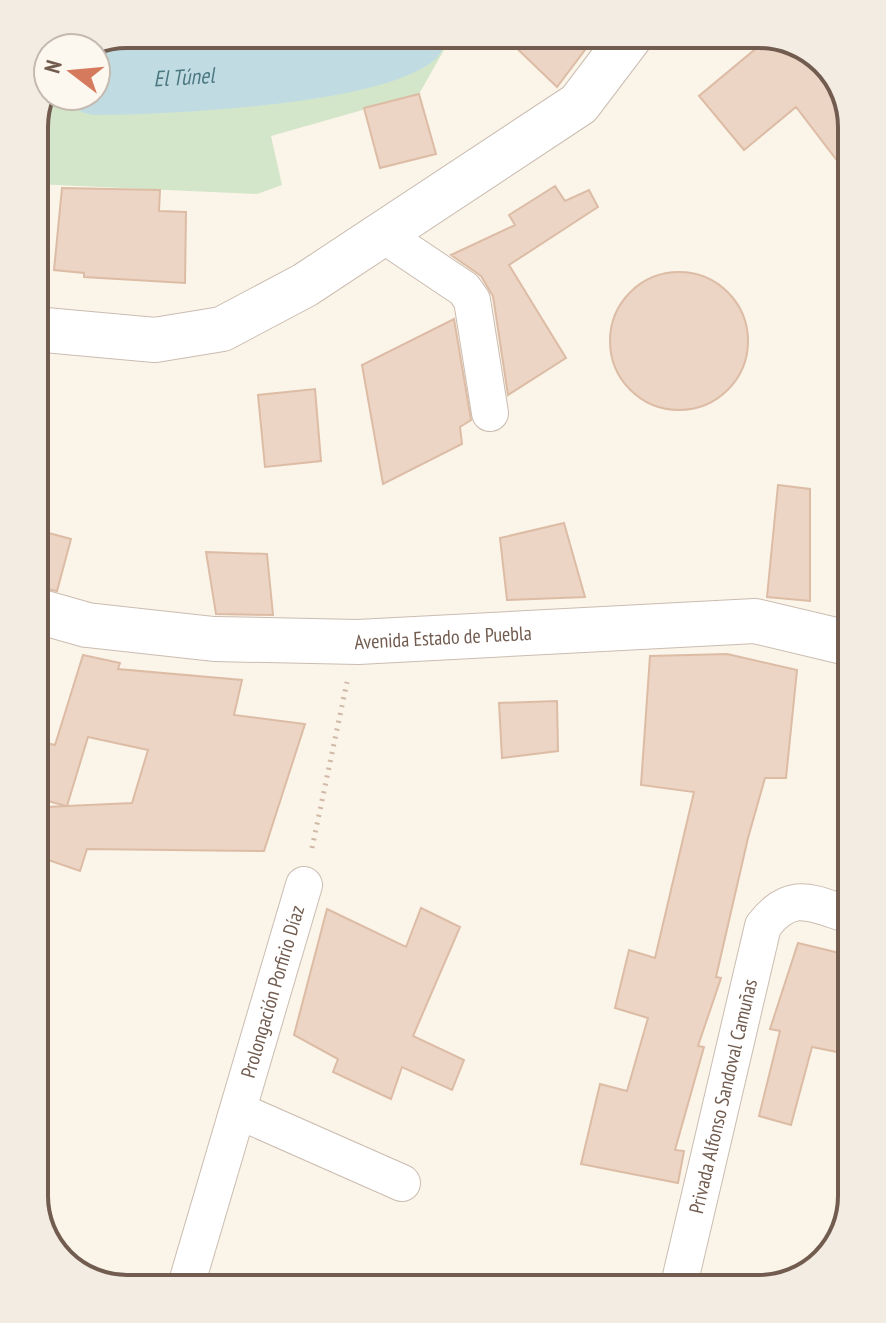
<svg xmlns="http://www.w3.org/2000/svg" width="886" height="1323" font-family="'PT Sans Narrow',sans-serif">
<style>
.green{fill:#d4e6c9}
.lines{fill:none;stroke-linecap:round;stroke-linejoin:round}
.river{stroke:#c0dce2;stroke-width:70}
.building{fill:#ecd5c4;stroke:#ddbca6;stroke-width:2;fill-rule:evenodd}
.minor-casing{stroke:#cbbcb0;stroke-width:38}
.tertiary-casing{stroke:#cbbcb0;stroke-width:46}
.path{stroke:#d1b8a7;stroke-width:5;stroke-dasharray:2 6;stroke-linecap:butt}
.minor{stroke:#fff;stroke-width:36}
.tertiary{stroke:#fff;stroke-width:44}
.labels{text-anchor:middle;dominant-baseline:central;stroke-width:7;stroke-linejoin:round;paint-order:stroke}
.street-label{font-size:20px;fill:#725c50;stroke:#fdf8ef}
.water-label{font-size:22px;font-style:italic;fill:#4c7882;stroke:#fdf8ef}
.rim{fill:none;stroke:#725c50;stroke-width:4}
</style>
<rect width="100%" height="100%" fill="#faf4e9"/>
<!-- green -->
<path class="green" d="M360,34H453L419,94L271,136L282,185L257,194L34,184V120L48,93V96H96V62C185,60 274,58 360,34Z"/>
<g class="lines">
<!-- river -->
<path class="river" id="s1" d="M96,80C162,80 362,70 411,34"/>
</g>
<!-- building -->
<path class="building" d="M502,34H597L557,87Z
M771,36L810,49L840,81L852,127V180L796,107L744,150L699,96Z
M419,94L436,154L380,168L364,108Z
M555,186L565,201L589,190L598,207L509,265L566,358L508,395L493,296L481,276L451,255L515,225L509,215Z
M62,188L160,190L159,211L186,212L185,283L84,277V273L54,270Z
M610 341a69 69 0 1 1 138 0a69 69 0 1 1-138 0Z
M454,319L471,420L460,427L462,444L383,484L362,365Z
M315,389L321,461L265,467L258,395Z
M778,485L810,489V601L767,597Z
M564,523L585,597L507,600L500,538Z
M34,529L71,539L57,591L34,586Z
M206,552L267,554L273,615L216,614Z
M727,654L797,670L786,778H765L748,838L716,977L721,978L698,1046L704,1047L675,1150L684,1151L678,1183L581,1164L600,1084L627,1091L648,1018L615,1008L629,950L655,958L694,792L641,785L650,656Z
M83,655L120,663L118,669L242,680L234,715L305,724L264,851L87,849L80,871L34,855V844L48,807L66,806L34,797V740L55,745ZM88,737L148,750L132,803L67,806Z
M557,701L558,751L502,758L499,703Z
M421,908L460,927L413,1036L464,1060L452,1090L402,1067L391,1099L333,1072L338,1059L294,1035L327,909L406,947Z
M798,943L852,956V1055L812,1047L791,1125L759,1116L780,1031L770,1029Z"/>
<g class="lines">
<!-- minor casing -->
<g class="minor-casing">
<g id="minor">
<path d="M382,234L464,289L472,300L490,413"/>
<path d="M239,1111L402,1183"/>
<path id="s2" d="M185,1289L304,885"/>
<path id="s3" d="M678,1289L763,926C792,888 813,904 852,916"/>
</g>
</g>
<!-- tertiary casing -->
<g class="tertiary-casing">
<g id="tertiary">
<path d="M34,329L155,340L222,329L305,285L579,104L632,34"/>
<path id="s4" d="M34,610L87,625L214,639L358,642L755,621L852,644"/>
</g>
</g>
<!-- path -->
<path class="path" d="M312,848L347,682"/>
<!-- minor -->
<use href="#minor" class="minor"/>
<!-- tertiary -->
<use href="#tertiary" class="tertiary"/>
</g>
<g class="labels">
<!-- street labels -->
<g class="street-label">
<text stroke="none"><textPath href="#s4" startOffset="412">Avenida Estado de Puebla</textPath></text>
<text stroke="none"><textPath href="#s2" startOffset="310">Prolongación Porfirio Díaz</textPath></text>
<text stroke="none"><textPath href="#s3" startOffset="198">Privada Alfonso Sandoval Camuñas</textPath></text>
</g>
<!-- water labels -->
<g class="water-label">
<text stroke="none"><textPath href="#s1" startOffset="88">El Túnel</textPath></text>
</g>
</g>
<!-- crop -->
<path d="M0 0H886V1323H0ZM127 48H759A79 79 0 0 1 838 127V1196A79 79 0 0 1 759 1275H127A79 79 0 0 1 48 1196V127A79 79 0 0 1 127 48Z" fill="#f2ece2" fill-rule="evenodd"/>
<path class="rim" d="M127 48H759A79 79 0 0 1 838 127V1196A79 79 0 0 1 759 1275H127A79 79 0 0 1 48 1196V127A79 79 0 0 1 127 48Z"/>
<!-- north arrow -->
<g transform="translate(72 72) rotate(286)"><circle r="38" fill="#fdf8ef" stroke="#c5baaf" stroke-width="2"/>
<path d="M0-6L14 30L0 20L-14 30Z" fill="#d57a5d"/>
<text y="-12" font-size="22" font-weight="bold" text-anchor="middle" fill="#725c50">N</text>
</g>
</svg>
